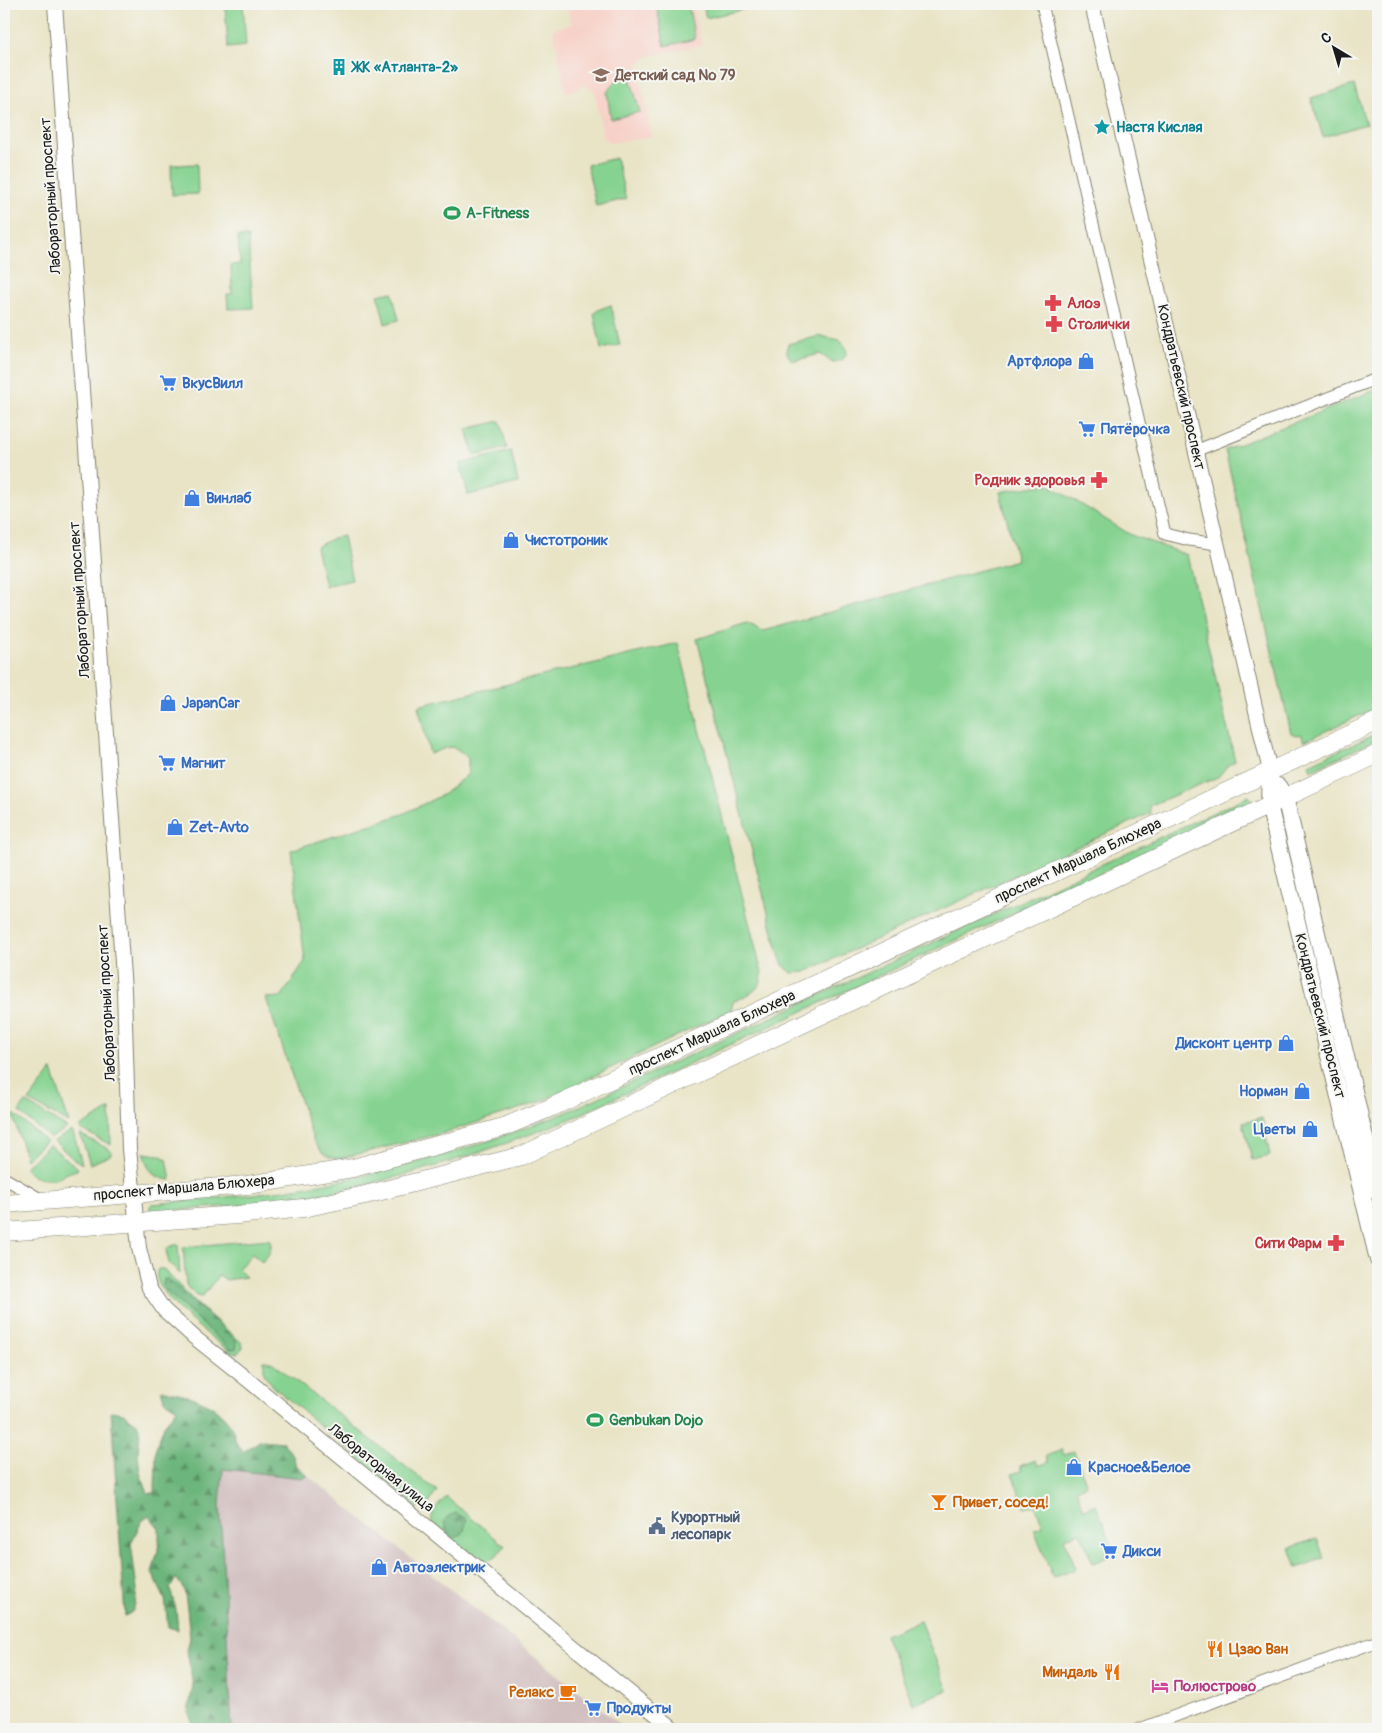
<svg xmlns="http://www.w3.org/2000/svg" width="1382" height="1733" font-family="Pangolin,sans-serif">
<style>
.built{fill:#f7d1c8}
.industrial{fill:#d2bfc0}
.green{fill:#86d391;stroke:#517856}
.forest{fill:url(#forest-firs);stroke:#44684c}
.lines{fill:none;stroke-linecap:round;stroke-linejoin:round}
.minor-casing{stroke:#828071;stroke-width:13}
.tertiary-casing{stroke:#828071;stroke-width:16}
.secondary-casing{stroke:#828071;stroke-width:18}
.primary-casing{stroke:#828071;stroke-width:19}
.minor{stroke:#fff;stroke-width:11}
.tertiary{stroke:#fff;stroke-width:14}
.secondary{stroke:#fff;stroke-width:16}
.primary{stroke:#fff;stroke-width:18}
.labels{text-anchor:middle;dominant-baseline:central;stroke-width:4;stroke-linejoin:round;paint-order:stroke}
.culture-label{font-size:15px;font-weight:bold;fill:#0d838f;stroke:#f6f6f2;text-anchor:start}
.education-label{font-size:15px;font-weight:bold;fill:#785e54;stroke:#f6f6f2;text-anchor:start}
.street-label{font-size:15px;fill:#1c1c1c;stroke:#f6f6f2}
.leisure-label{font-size:15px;font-weight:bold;fill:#27864d;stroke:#f6f6f2;text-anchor:start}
.health-label{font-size:15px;font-weight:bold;fill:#be3a42;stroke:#f6f6f2;text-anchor:start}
.shop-label{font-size:15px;font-weight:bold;fill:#366cbe;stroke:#f6f6f2;text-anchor:start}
.food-label{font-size:15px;font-weight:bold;fill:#c56008;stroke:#f6f6f2;text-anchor:start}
.service-label{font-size:15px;font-weight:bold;fill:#4e5e75;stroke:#f6f6f2;text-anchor:start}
.hotel-label{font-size:15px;font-weight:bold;fill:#b23c85;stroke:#f6f6f2;text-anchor:start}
</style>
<defs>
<pattern id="forest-firs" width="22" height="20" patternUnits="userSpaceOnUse" patternTransform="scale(1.25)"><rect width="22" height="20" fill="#6cb57b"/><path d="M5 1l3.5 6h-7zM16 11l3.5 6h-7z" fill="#589264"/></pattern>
</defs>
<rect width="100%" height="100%" fill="#f6f6f2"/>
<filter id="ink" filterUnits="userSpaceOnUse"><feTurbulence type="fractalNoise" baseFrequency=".02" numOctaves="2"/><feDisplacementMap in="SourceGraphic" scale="10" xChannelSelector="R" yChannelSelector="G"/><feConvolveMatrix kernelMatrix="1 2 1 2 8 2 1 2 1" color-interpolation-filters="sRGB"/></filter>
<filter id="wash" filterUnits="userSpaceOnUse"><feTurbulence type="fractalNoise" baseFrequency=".0096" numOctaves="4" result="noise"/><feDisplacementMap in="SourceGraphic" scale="20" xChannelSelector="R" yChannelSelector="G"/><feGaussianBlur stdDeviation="1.12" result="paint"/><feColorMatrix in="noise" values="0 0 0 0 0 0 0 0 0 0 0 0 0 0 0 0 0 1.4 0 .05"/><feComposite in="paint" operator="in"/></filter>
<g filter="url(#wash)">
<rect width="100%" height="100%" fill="#e9e4c6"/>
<!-- built -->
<path class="built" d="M563,4H693L702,45L649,56L637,65L652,137L610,143L603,137L595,93L591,88L584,85L578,90L566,92L553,29L573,24L572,20L570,21L567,6H564Z"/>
<!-- industrial -->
<path class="industrial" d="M223,1469L302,1478L308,1476L626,1729H232L220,1504Z"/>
<!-- green -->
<path class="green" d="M225,4H243L246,46L228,48Z
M656,4H688L695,39L665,46Z
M703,4H759V6L706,18Z
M630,77L640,112L611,119L607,92L616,81Z
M1354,85L1366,124L1323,137L1311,98Z
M616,158L626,199L596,206L587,165Z
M197,164L198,194L172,195L171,165Z
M238,237H248L253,308L228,309L227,294H232L231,265L240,264Z
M392,292L399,320L385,324L378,295Z
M611,305L620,345L601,349L594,313L600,309Z
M820,336L840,340L845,346L847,353L842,360L833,362L820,354L792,361L787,353L788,344Z
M1378,389V707L1304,741L1301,734L1296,735L1291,733L1225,450Z
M500,421L507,448L474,456L467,429Z
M511,451L518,483L468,495L460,464Z
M1048,484L1131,535L1187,555L1235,761L1228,765L1218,777L1149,806L1151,813L805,972L792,973L783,965L779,955L697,639L747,623L763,631L1017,560L1000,492Z
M343,536L352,580L325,586L316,547L333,538Z
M678,643L762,973C763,991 746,995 733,1002L731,1010L540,1102L444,1133L338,1159C325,1157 319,1151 313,1139L266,998L281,997L305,961L291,850L403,814L444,794L468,774V758C451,742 450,747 430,754L418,706Z
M1378,733V739L1311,770L1309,764Z
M1249,796L1252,800L1250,804L570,1119C483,1154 393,1182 301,1198C252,1206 202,1208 153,1212L150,1210V1206L152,1204C200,1199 248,1196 296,1188C389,1174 479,1147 567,1112Z
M52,1070L69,1123L29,1101Z
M25,1103H27L67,1128L50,1138L19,1112Z
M110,1109L111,1145L80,1129V1127Z
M14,1114L46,1141L26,1159L13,1116Z
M1262,1118L1270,1156L1252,1160L1243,1122Z
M71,1131L73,1132L82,1164L72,1158L54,1141Z
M80,1134L110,1150L112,1152L109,1156L90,1164Z
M49,1145L78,1168L77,1170C74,1171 69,1172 65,1174C61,1176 63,1177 58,1178C47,1181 29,1179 25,1167Z
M144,1153L159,1155L167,1159L171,1180C155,1179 146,1169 144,1153Z
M269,1239C274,1248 269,1255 262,1262L252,1254L238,1269L246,1277L226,1280L219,1275L202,1297L196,1296L186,1285L183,1247Z
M178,1244L180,1274L169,1263L166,1251L169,1247Z
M158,1269H163L198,1305L241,1342L243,1347L238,1353L230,1352C215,1339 146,1291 158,1269Z
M264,1360L273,1363L437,1491L425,1509L417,1507L274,1387L264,1374Z
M1062,1450L1064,1455L1074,1451L1087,1485L1076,1489L1084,1509L1096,1504L1115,1554L1093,1563L1080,1532L1064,1538L1076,1569L1053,1578L1034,1529L1043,1526L1035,1505L1025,1508L1012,1474L1021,1471L1020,1466L1036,1460L1038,1466L1048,1462L1046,1456Z
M446,1497L505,1546L496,1556L482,1565L432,1524C429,1513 439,1505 446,1497Z
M1317,1538L1324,1558L1297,1568L1290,1548Z
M920,1621L948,1690L913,1704L885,1635Z"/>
<!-- forest -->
<path class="forest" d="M164,1279H168L236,1340L237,1346L236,1349H230L166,1291L163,1285Z
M161,1390C187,1393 214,1402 230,1424C236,1434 232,1441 243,1452L261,1440L283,1442L293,1456L296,1465L308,1476L302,1478L223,1469L220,1504L232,1729H195L188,1712L193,1686L187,1650L190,1638L187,1608L184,1589L176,1578L170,1589L176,1609L178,1630L168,1627L165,1599L152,1573L159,1546V1528L149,1516L142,1521L131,1543L137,1589L135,1604L132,1612L125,1616L111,1411L123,1413L137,1423L140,1431L138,1454L140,1473L148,1493H155L156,1448L164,1425L177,1409L165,1401Z
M456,1513L467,1519L463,1533L455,1538L447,1533L444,1521L447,1517Z"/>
</g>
<g filter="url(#ink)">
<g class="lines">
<!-- minor casing -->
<g class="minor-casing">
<path id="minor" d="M1042,4L1165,534L1189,540L1217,544
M1195,451L1378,378
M4,1178L42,1200
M1140,1729L1378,1641"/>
</g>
<!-- tertiary casing -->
<g class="tertiary-casing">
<path id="tertiary" d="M55,4L124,991L129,1149L139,1248L149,1288L164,1310L195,1338L243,1376L674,1729
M1092,4L1270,771"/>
</g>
<!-- secondary casing -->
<g class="secondary-casing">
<path id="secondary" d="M1270,771L1269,805L1378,1260
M1278,786L1285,797L1378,1193"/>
</g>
<!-- primary casing -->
<g class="primary-casing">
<path id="primary" d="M4,1204L247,1185L353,1168L504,1127L552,1107L1378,721
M4,1232L237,1215L303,1208L365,1195L521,1156L1378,754"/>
</g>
<!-- minor -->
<use href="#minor" class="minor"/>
<!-- tertiary -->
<use href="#tertiary" class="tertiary"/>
<!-- secondary -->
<use href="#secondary" class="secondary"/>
<!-- primary -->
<use href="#primary" class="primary"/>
</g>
</g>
<!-- icons -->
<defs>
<g id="building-bare" transform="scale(1.35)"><path d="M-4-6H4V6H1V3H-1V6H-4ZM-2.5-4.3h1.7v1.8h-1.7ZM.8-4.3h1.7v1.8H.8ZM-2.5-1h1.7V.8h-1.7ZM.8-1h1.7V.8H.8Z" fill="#0f9aa8" stroke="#f6f6f2" stroke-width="2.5" paint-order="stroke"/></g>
<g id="school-bare" transform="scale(1.35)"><path d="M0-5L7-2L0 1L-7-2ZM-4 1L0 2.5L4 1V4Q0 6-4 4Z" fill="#8d6e63" stroke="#f6f6f2" stroke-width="2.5" paint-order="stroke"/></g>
<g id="sight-bare" transform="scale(1.35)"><path d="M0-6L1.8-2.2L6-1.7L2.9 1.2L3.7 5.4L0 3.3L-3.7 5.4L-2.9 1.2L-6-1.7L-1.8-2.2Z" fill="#0f9aa8" stroke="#f6f6f2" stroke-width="2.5" paint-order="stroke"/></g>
<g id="stadium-bare" transform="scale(1.35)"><path d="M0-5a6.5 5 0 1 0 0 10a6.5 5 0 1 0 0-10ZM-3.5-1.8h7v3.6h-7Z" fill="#2e9e5b" stroke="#f6f6f2" stroke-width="2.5" paint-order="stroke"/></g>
<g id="pharmacy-bare" transform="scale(1.35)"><path d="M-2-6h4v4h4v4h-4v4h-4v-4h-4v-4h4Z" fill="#e0444e" stroke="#f6f6f2" stroke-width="2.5" paint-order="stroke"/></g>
<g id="shop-bare" transform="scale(1.35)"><path d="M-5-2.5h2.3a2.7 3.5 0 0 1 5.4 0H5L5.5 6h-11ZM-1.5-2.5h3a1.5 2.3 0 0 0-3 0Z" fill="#3f7fe0" stroke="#f6f6f2" stroke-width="2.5" paint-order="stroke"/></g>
<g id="supermarket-bare" transform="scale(1.35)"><path d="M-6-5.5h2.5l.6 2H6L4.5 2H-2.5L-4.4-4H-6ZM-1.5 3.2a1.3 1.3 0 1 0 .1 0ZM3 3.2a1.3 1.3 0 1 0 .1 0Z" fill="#3f7fe0" stroke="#f6f6f2" stroke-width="2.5" paint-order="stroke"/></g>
<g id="bar-bare" transform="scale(1.35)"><path d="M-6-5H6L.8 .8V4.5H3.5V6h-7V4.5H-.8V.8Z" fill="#e8710a" stroke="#f6f6f2" stroke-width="2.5" paint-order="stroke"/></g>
<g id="civic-bare" transform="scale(1.35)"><path d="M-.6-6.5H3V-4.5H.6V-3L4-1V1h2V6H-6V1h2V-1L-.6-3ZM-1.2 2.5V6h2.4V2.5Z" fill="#5c6f8a" stroke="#f6f6f2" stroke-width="2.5" paint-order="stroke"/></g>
<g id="restaurant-bare" transform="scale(1.35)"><path d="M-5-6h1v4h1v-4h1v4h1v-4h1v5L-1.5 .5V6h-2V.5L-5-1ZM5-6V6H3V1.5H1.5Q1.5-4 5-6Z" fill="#e8710a" stroke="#f6f6f2" stroke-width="2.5" paint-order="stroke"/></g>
<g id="hotel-bare" transform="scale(1.35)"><path d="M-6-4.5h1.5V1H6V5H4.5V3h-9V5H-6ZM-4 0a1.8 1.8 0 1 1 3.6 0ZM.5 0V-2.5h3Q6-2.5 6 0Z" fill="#d1479c" stroke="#f6f6f2" stroke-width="2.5" paint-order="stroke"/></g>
<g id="cafe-bare" transform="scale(1.35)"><path d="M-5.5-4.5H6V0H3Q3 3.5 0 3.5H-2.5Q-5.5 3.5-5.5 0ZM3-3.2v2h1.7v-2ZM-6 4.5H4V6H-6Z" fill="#e8710a" stroke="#f6f6f2" stroke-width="2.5" paint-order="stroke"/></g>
</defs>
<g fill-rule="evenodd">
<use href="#building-bare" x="339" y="67"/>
<use href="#school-bare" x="601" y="75"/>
<use href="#sight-bare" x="1102" y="127"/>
<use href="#stadium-bare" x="452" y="213"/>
<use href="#pharmacy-bare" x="1053" y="303"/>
<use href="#pharmacy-bare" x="1054" y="324"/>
<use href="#shop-bare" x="1086" y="361"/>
<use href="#supermarket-bare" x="168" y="383"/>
<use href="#supermarket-bare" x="1087" y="429"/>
<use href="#pharmacy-bare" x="1099" y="480"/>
<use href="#shop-bare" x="192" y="498"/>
<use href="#shop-bare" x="511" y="540"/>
<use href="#shop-bare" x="168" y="703"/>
<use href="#supermarket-bare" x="167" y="763"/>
<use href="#shop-bare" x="175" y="827"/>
<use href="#shop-bare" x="1286" y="1043"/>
<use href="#shop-bare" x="1302" y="1091"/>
<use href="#shop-bare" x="1310" y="1129"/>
<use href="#pharmacy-bare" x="1336" y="1243"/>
<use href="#stadium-bare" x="595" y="1420"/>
<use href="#shop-bare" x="1074" y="1467"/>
<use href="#bar-bare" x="939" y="1502"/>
<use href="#civic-bare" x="657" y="1526"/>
<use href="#supermarket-bare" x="1109" y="1551"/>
<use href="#shop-bare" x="379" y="1567"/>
<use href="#restaurant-bare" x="1215" y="1649"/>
<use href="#restaurant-bare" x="1112" y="1672"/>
<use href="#hotel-bare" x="1160" y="1686"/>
<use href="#cafe-bare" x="568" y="1692"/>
<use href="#supermarket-bare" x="593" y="1708"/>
</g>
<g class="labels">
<!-- culture labels -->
<g class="culture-label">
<text x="353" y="67">ЖК «Атланта-2»</text>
<text x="1116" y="127">Настя Кислая</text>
</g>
<!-- education labels -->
<g class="education-label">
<text x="615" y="75">Детский сад № 79</text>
</g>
<!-- street labels -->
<g class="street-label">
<text transform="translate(51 196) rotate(-94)">Лабораторный проспект</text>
<text transform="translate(1181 387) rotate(77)">Кондратьевский проспект</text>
<text transform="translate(80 600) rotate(-94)">Лабораторный проспект</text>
<text transform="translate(1078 861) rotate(-25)">проспект Маршала Блюхера</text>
<text transform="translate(107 1003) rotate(-93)">Лабораторный проспект</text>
<text transform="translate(1320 1016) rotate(76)">Кондратьевский проспект</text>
<text transform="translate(712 1033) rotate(-25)">проспект Маршала Блюхера</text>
<text transform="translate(184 1188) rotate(-5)">проспект Маршала Блюхера</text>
<text transform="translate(381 1468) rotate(39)">Лабораторная улица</text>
</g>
<!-- leisure labels -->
<g class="leisure-label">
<text x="466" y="213">A-Fitness</text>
<text x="609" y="1420">Genbukan Dojo</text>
</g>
<!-- health labels -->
<g class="health-label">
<text x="1067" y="303">Алоэ</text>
<text x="1068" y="324">Столички</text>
<text x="1085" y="480" text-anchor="end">Родник здоровья</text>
<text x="1322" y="1243" text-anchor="end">Сити Фарм</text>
</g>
<!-- shop labels -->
<g class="shop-label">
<text x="1072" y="361" text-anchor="end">Артфлора</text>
<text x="182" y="383">ВкусВилл</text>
<text x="1101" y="429">Пятёрочка</text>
<text x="206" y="498">Винлаб</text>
<text x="525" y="540">Чистотроник</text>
<text x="182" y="703">JapanCar</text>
<text x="181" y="763">Магнит</text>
<text x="189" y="827">Zet-Avto</text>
<text x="1272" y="1043" text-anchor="end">Дисконт центр</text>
<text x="1288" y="1091" text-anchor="end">Норман</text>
<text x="1296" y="1129" text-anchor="end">Цветы</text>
<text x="1088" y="1467">Красное&amp;Белое</text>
<text x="1123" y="1551">Дикси</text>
<text x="393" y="1567">Автоэлектрик</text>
<text x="607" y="1708">Продукты</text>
</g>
<!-- food labels -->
<g class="food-label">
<text x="953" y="1502">Привет, сосед!</text>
<text x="1229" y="1649">Цзао Ван</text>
<text x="1098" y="1672" text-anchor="end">Миндаль</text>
<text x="554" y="1692" text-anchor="end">Релакс</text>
</g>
<!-- service labels -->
<g class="service-label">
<text x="671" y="1517">Курортный<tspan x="671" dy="17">лесопарк</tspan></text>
</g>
<!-- hotel labels -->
<g class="hotel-label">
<text x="1174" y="1686">Полюстрово</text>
</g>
</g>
<!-- margin -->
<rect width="1382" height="1733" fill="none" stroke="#f6f6f2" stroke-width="20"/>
<!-- north arrow -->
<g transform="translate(1334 48) rotate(322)" stroke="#f6f6f2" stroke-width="4" paint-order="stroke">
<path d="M0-4L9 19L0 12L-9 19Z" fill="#1c1c1c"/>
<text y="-8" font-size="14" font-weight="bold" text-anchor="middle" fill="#1c1c1c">С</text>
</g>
</svg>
